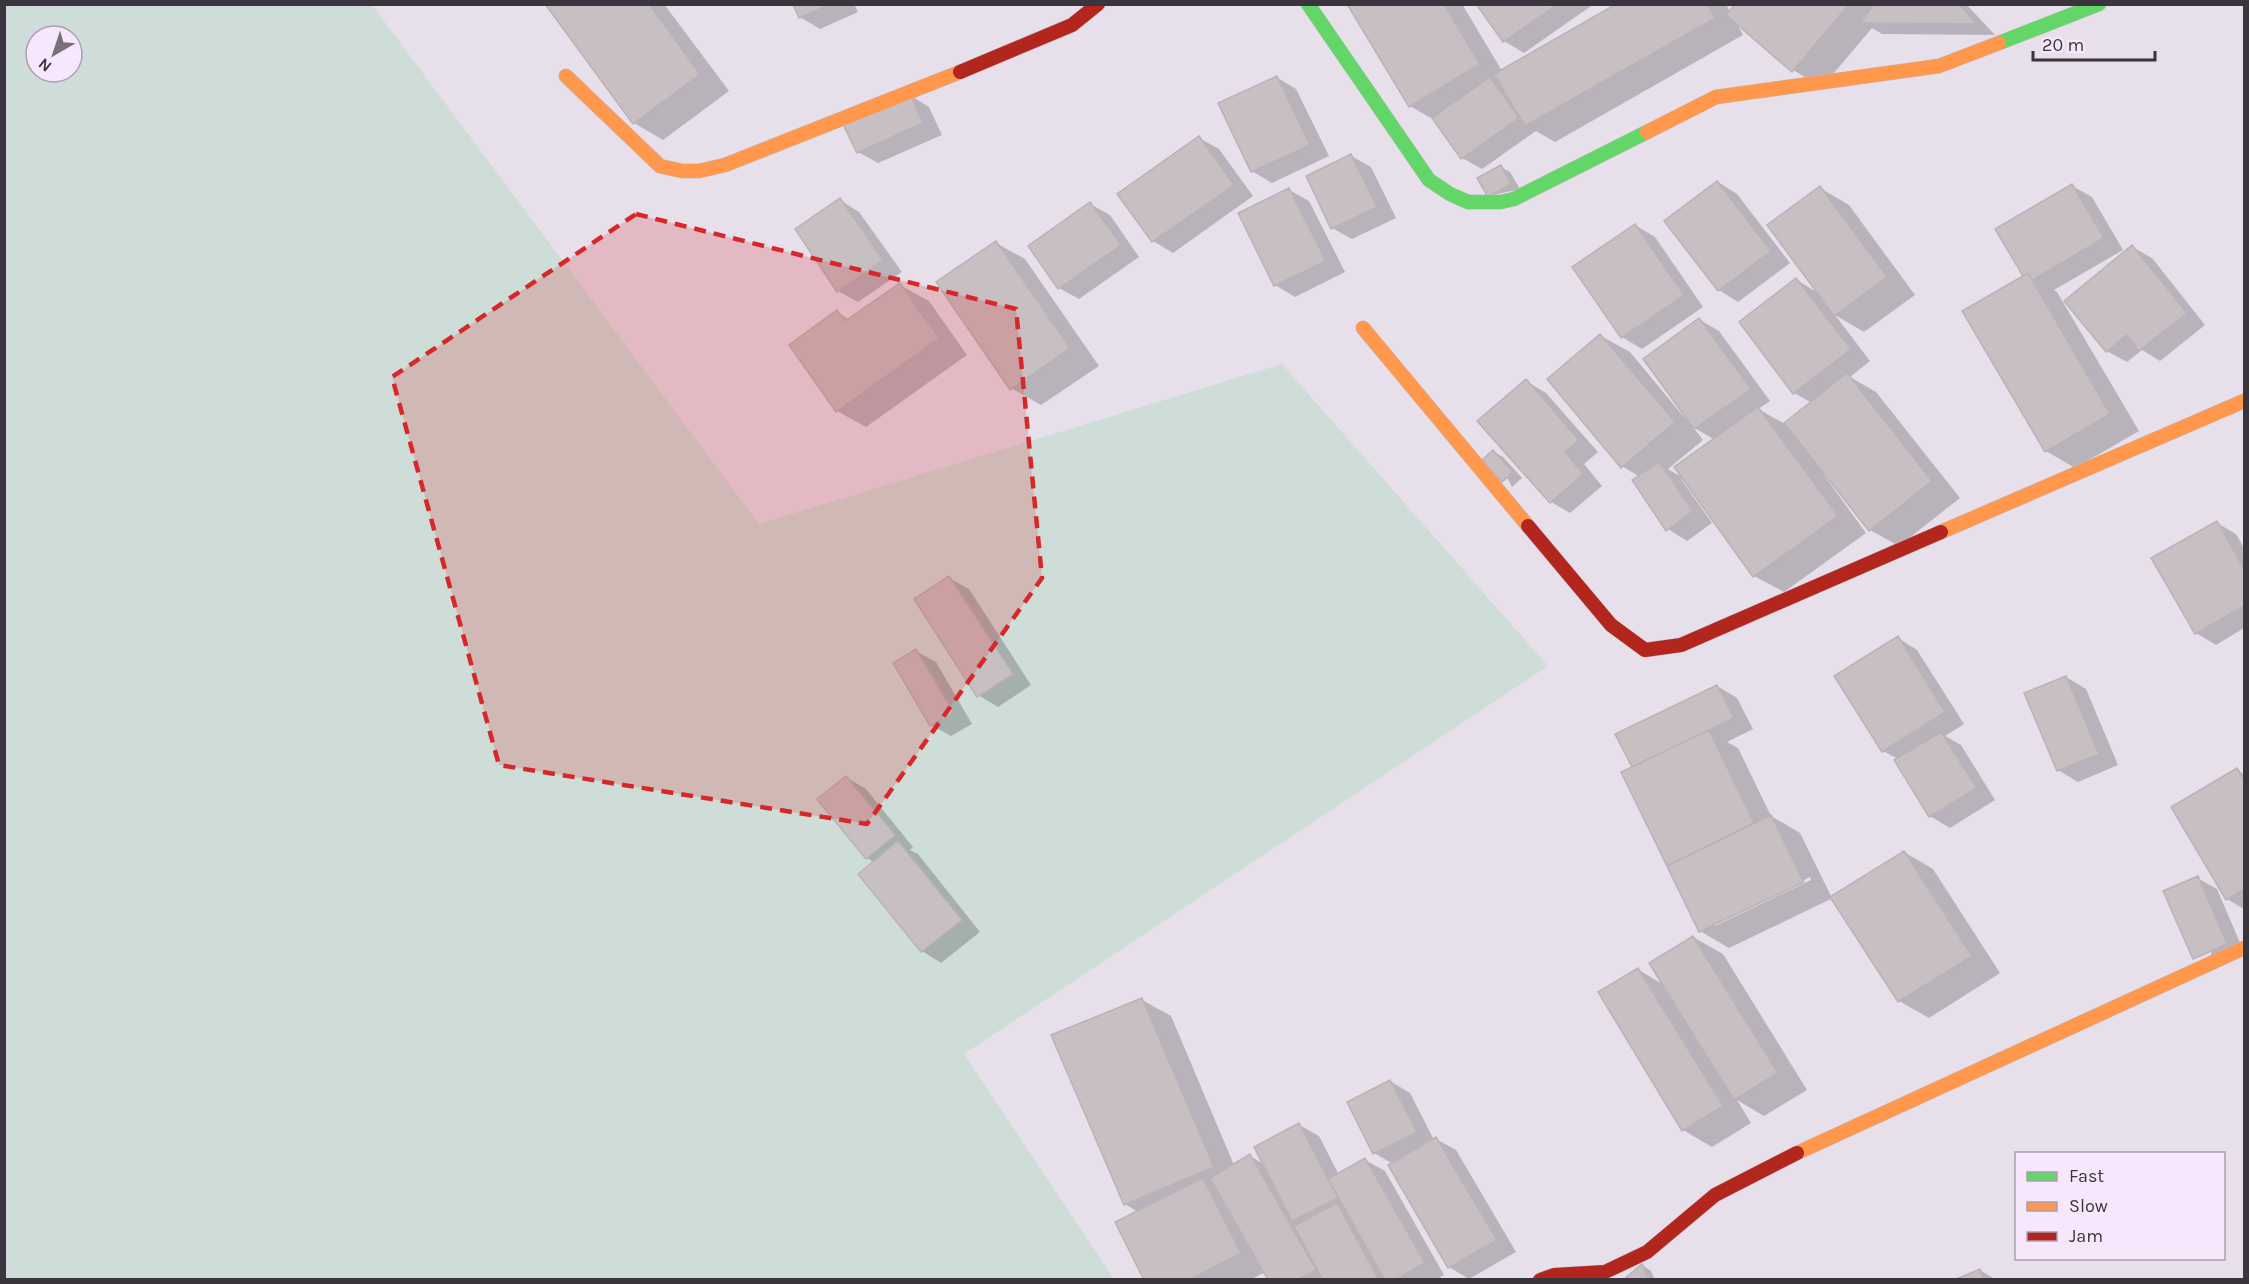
<svg xmlns="http://www.w3.org/2000/svg" width="2249" height="1284" font-family="Karla,sans-serif">
<style>
.green{fill:#cfddd9;fill-rule:evenodd}
.shadow{fill:#0003;fill-rule:evenodd}
.building{fill:#c8bfc2;stroke:#bab2b6;stroke-width:1.5}
.lines{fill:none;stroke-linecap:round;stroke-linejoin:round}
.fast-casing{stroke:#c2bcc4;stroke-width:15}
.slow-casing{stroke:#c2bcc4;stroke-width:15}
.jam-casing{stroke:#c2bcc4;stroke-width:15}
.fast{stroke:#63d668;stroke-width:14}
.slow{stroke:#ff974d;stroke-width:14}
.jam{stroke:#b3261e;stroke-width:14}
.marked{fill:#d62828;fill-opacity:0.2;stroke:#d62828;stroke-width:4.5;stroke-dasharray:12 8;stroke-linejoin:round}
</style>
<rect width="100%" height="100%" fill="#e7dfea"/>
<!-- green -->
<path class="green" d="M5,5H372L759,524L1282,364L1548,666L964,1054L1114,1279L5,1280ZM36,36H72V72H36Z"/>
<!-- shadow -->
<path class="shadow" d="M546,4H664L729,91L663,140L634,123Z
M795,4H854L858,12L820,29L800,17Z
M1349,4H1462L1502,71L1619,4H1726L1730,12L1737,4H1966L1995,35L1882,34L1872,28L1822,87L1793,70L1736,22L1743,35L1555,142L1536,131L1482,169L1462,158L1436,121L1410,106Z
M1478,4H1594L1524,53L1504,41Z
M1276,77L1296,89L1329,156L1272,183L1252,171Z
M910,95L929,107L942,135L878,163L858,152Z
M1199,138L1219,149L1253,196L1173,253L1153,241Z
M1351,156L1371,167L1396,218L1352,239L1332,228Z
M1501,167L1510,172L1520,189L1489,196Z
M1718,182L1737,194L1790,263L1738,302L1719,290Z
M2072,186L2092,197L2123,250L2054,290L2057,292L2139,431L2075,468L2046,451L2025,276Z
M1820,188L1849,205L1915,295L1864,332L1835,315L1870,361L1850,377L1876,392L1960,498L1899,546L1870,530L1825,473L1823,474L1866,533L1784,592L1754,576L1715,440L1693,427L1703,440L1668,469L1683,478L1681,479L1712,523L1687,541L1668,529L1640,477L1622,466L1601,336L1630,352L1684,417L1686,416L1700,320L1719,331L1770,401L1758,409L1785,424L1812,403L1794,393L1797,280L1818,293Z
M1289,190L1309,201L1345,272L1295,297L1275,285L1240,214Z
M840,200L859,212L902,272L858,302L838,291Z
M1090,204L1110,215L1139,257L1079,299L1059,288Z
M1635,225L1655,237L1703,307L1642,349L1622,337Z
M996,243L1025,259L1099,366L1041,405L1011,388Z
M2132,247L2152,258L2205,325L2160,361L2142,350L2127,362L2107,351Z
M900,285L929,301L967,355L866,427L837,411V312L850,320Z
M1526,381L1546,393L1598,452L1584,464L1602,486L1570,513L1551,502Z
M1494,452L1503,457L1522,478L1512,487Z
M2217,523L2236,534L2244,548V628L2216,645L2196,633Z
M949,578L969,589L1031,685L998,707L978,695Z
M1898,638L1917,650L1964,724L1945,736L1961,745L1995,800L1950,828L1930,816L1898,759L1883,751Z
M916,651L936,662L972,724L951,736L931,725Z
M2066,677L2086,689L2118,765L2078,782L2058,770Z
M1717,686L1737,698L1753,729L1727,742L1738,748L1771,816L1800,833L1832,898L1904,852L1933,869L2000,973L1929,1018L1899,1001L1833,898L1729,948L1700,931L1623,773L1634,768ZM1810,877L1811,880L1715,926V923Z
M2237,770L2244,774V909L2227,899Z
M846,777L866,789L913,847L910,850L918,854L980,932L941,963L922,951L874,862L867,858Z
M2197,878L2217,889L2244,952L2214,969Z
M1693,937L1723,954L1807,1090L1764,1116L1737,1100L1751,1123L1712,1147L1683,1130L1639,970L1664,985Z
M1142,1000L1171,1016L1234,1165L1250,1156L1265,1165L1299,1125L1319,1136L1339,1175L1365,1160L1385,1171L1444,1275L1435,1280H1270L1265,1272L1250,1280H1146L1138,1212L1125,1204Z
M1390,1081L1410,1093L1434,1140L1436,1139L1456,1150L1516,1252L1469,1279L1449,1267L1393,1164L1374,1153Z
M1642,1265L1651,1271L1655,1280H1625Z
M1980,1270L1996,1280H1958Z"/>
<!-- building -->
<path class="building" d="M545,4H649L700,74L633,124Z
M793,4H831L799,18Z
M1347,4H1444L1480,64L1409,107Z
M1476,4H1558L1503,42Z
M1616,4H1707L1715,18L1525,126L1494,74Z
M1735,4H1849L1792,72L1726,15Z
M1874,4H1959L1977,24L1860,23Z
M1277,76L1310,145L1251,172L1218,103Z
M1490,77L1519,118L1461,159L1432,118Z
M910,94L923,123L857,153L843,124Z
M1199,136L1234,185L1152,242L1117,194Z
M1351,154L1377,207L1331,229L1306,176Z
M1501,165L1511,184L1488,197L1477,178Z
M1717,181L1771,251L1718,291L1664,221Z
M2072,184L2104,238L2032,280L2028,273L2023,276L1995,229Z
M1820,186L1887,277L1834,316L1767,225Z
M1289,188L1326,261L1274,286L1238,213Z
M840,198L883,260L837,292L795,229Z
M1090,202L1121,245L1058,289L1028,246Z
M1635,224L1684,295L1621,338L1572,267Z
M996,241L1070,348L1010,390L936,282Z
M2132,245L2187,313L2139,351L2127,335L2106,352L2064,301Z
M2028,273L2110,414L2045,452L1962,311Z
M1796,278L1851,349L1793,394L1739,322Z
M900,283L939,338L836,412L789,345L837,310L845,321Z
M1699,318L1751,389L1694,429L1643,359Z
M1600,334L1675,422L1621,468L1547,379Z
M1847,373L1932,481L1869,531L1784,423Z
M1526,379L1579,440L1565,452L1583,474L1550,503L1477,421Z
M1758,407L1838,516L1753,577L1674,467Z
M1493,450L1513,472L1502,482L1482,460Z
M1659,462L1693,511L1666,531L1632,480Z
M2217,521L2244,569V606L2195,634L2151,558Z
M949,576L1013,674L977,697L914,599Z
M1898,636L1945,712L1882,752L1834,676Z
M916,649L953,712L930,726L893,663Z
M2066,676L2099,754L2057,771L2024,693Z
M1717,685L1734,718L1632,767L1615,734Z
M1709,730L1754,823L1667,866L1621,772Z
M1941,732L1977,788L1929,817L1894,760Z
M2237,768L2244,780V889L2226,900L2171,807Z
M846,776L895,835L866,859L817,799Z
M1771,815L1804,882L1699,932L1667,866Z
M898,841L962,920L921,952L858,874Z
M1904,851L1972,956L1898,1002L1830,897Z
M2198,876L2227,944L2193,959L2163,891Z
M1693,936L1778,1073L1734,1100L1649,963Z
M1638,968L1723,1106L1682,1131L1598,992Z
M1142,998L1214,1167L1124,1205L1051,1035Z
M1390,1080L1417,1132L1373,1154L1347,1102Z
M1299,1123L1338,1198L1292,1221L1254,1147Z
M1436,1137L1497,1240L1448,1268L1388,1165Z
M1250,1154L1316,1270L1298,1280H1268L1210,1178Z
M1365,1158L1425,1263L1395,1280H1385L1328,1179Z
M1203,1178L1241,1253L1189,1280H1144L1115,1222Z
M1337,1203L1379,1280H1323L1294,1226Z
M1642,1264L1649,1280H1623Z
M1980,1269L1984,1280H1954Z"/>
<g class="lines">
<!-- fast casing -->
<g class="fast-casing">
<path id="fast" d="M1308,4L1429,180L1450,194L1468,202H1501L1514,199L1647,132
M1999,43L2099,4"/>
</g>
<!-- slow casing -->
<g class="slow-casing">
<path id="slow" d="M566,76L660,166L682,171H699L725,165L960,72
M1647,132L1716,97L1939,66L1999,43
M1363,328L1528,526
M1941,532L2244,401
M1797,1153L2244,948"/>
</g>
<!-- jam casing -->
<g class="jam-casing">
<path id="jam" d="M960,72L1072,25L1098,4
M1528,526L1611,625L1645,650L1681,645L1941,532
M1540,1280L1554,1275L1605,1272L1647,1252L1715,1195L1797,1153"/>
</g>
<!-- fast -->
<use href="#fast" class="fast"/>
<!-- slow -->
<use href="#slow" class="slow"/>
<!-- jam -->
<use href="#jam" class="jam"/>
</g>
<!-- marked area -->
<path class="marked" d="M636,214L1016,309L1042,578L867,824L499,765L392,377Z"/>
<!-- border -->
<rect width="2249" height="1284" fill="none" stroke="#3a343c" stroke-width="12"/>
<!-- legend -->
<rect x="2015" y="1152" width="210" height="108" fill="#f6e7fd" stroke="#ab9fb0" stroke-width="1.5"/>
<rect x="2027" y="1172" width="30" height="9" fill="#63d668" stroke="#ab9fb0" stroke-width="1.5"/>
<text x="2069" y="1182" font-size="18" fill="#3a343c">Fast</text>
<rect x="2027" y="1202" width="30" height="9" fill="#ff974d" stroke="#ab9fb0" stroke-width="1.5"/>
<text x="2069" y="1212" font-size="18" fill="#3a343c">Slow</text>
<rect x="2027" y="1232" width="30" height="9" fill="#b3261e" stroke="#ab9fb0" stroke-width="1.5"/>
<text x="2069" y="1242" font-size="18" fill="#3a343c">Jam</text>
<!-- north arrow -->
<g transform="translate(54 54) rotate(219)"><circle r="28" fill="#f6e7fd" stroke="#ab9fb0" stroke-width="1.5"/>
<path d="M0-4.5L10 22L0 15L-10 22Z" fill="#777079"/>
<text y="-9" font-size="16" font-weight="bold" text-anchor="middle" fill="#3a343c">N</text>
</g>
<!-- scale -->
<path d="M2033 51v9h122v-9" fill="none" stroke="#3a343c" stroke-width="3"/>
<text x="2042" y="51" font-size="18" fill="#3a343c" stroke="#f6e7fd" stroke-width="4.5" paint-order="stroke">20 m</text>
</svg>
